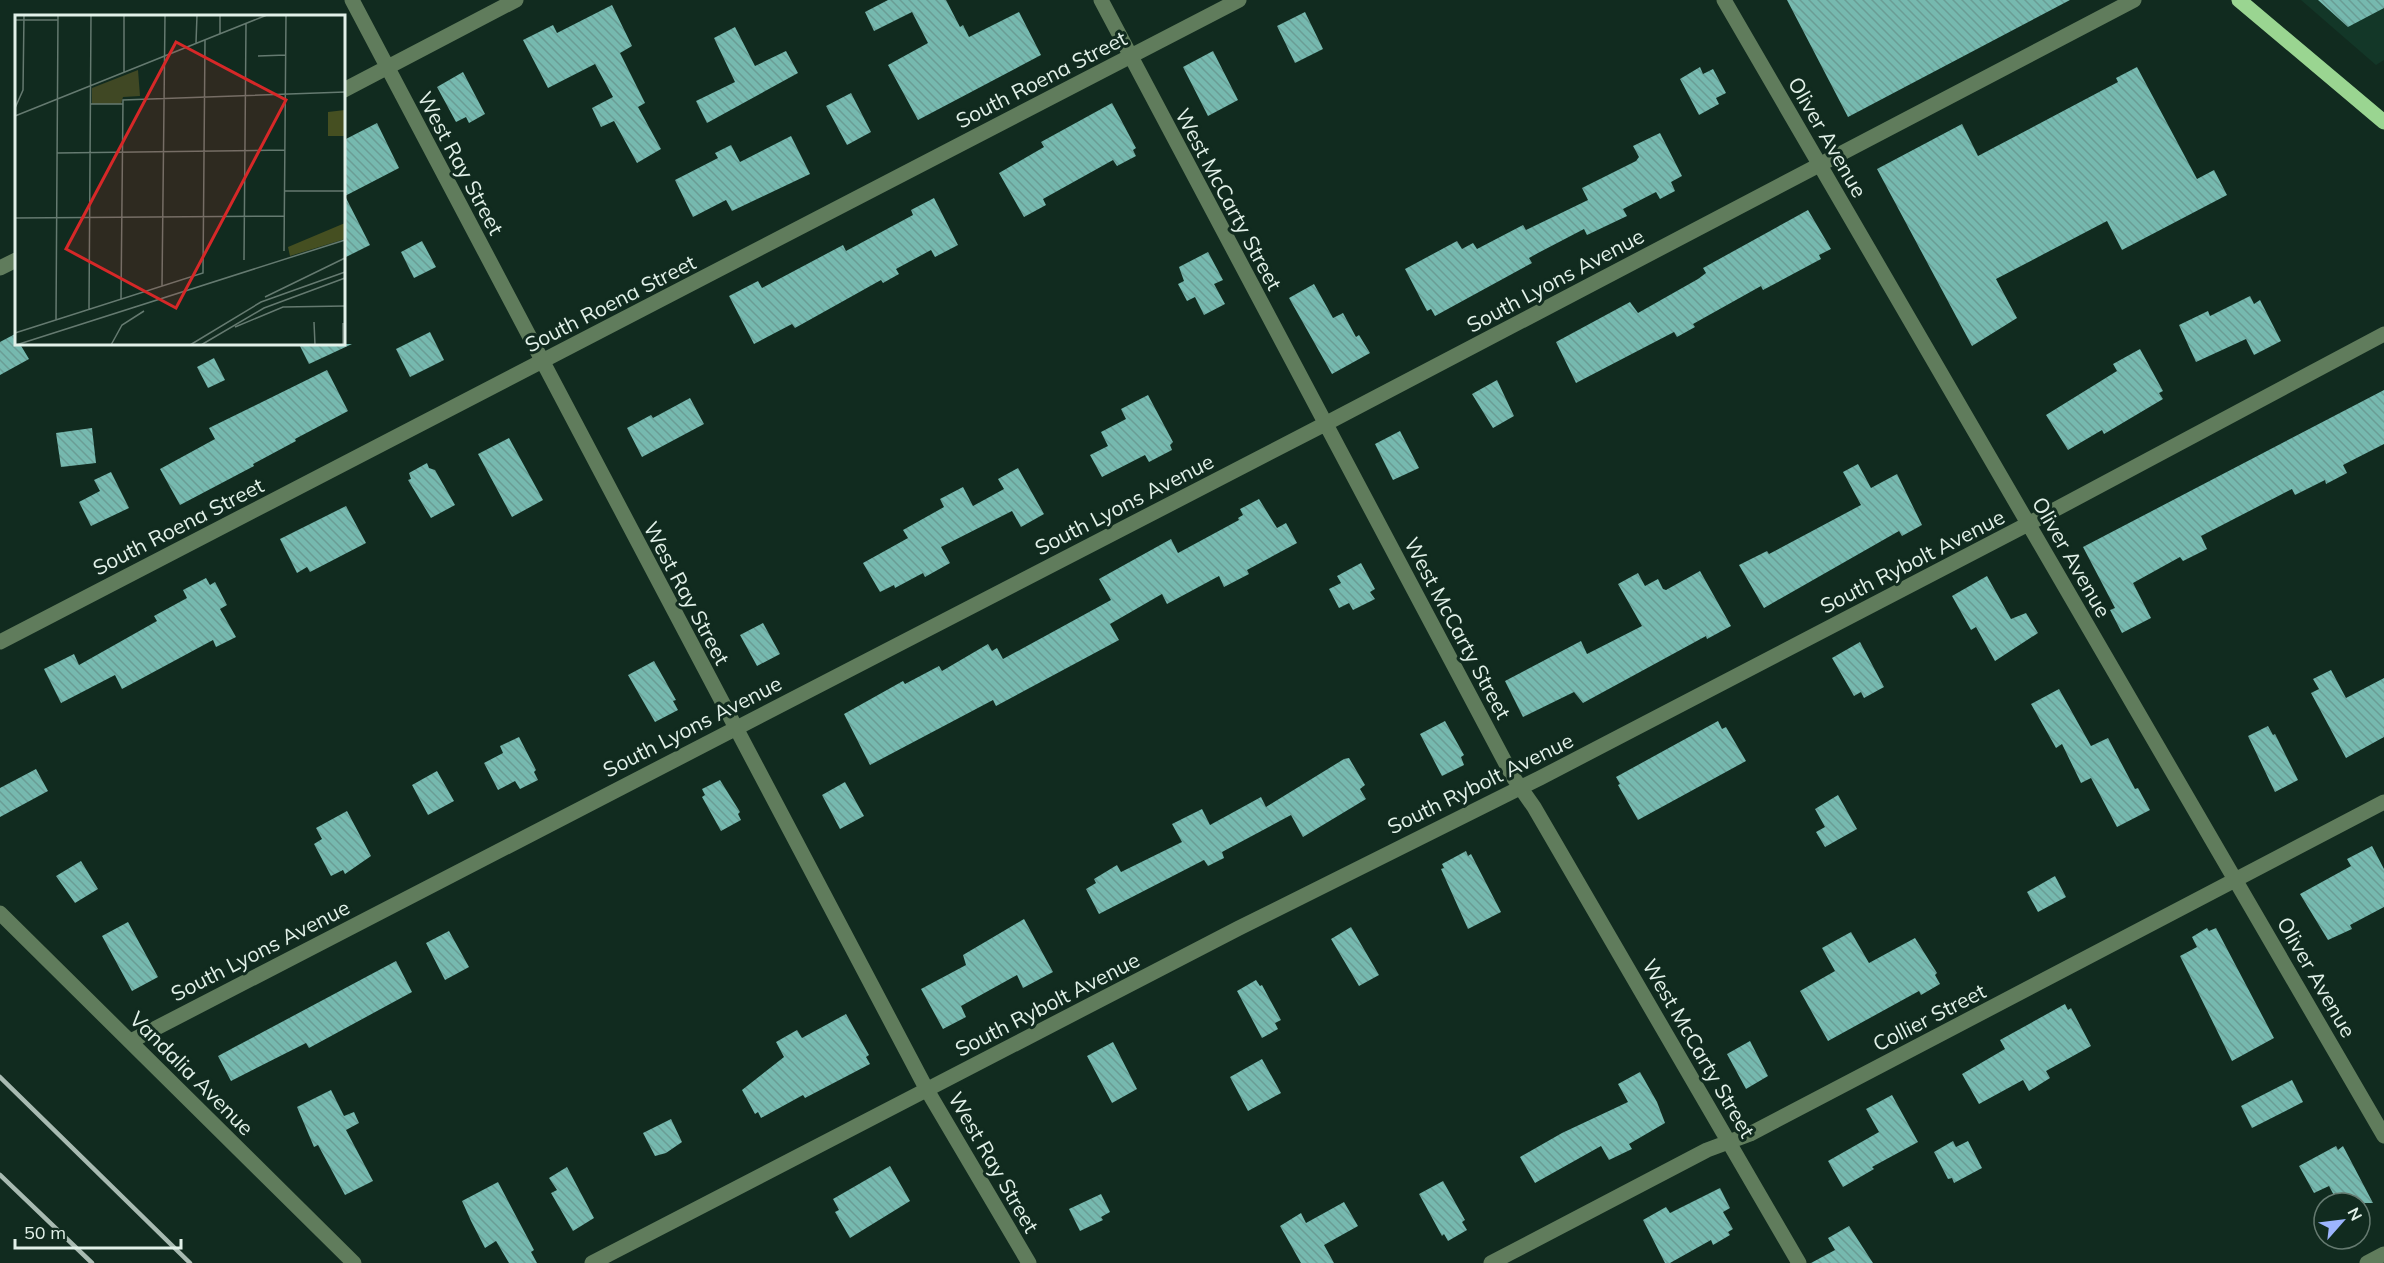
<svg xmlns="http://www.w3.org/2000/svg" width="2384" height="1263" font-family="Mulish,sans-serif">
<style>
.built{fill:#133728}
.building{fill:url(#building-back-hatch)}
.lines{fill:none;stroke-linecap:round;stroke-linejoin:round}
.minor{stroke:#607c5c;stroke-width:15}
.major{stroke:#9ad591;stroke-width:15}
.rail{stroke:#a8bab1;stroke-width:4.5}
.labels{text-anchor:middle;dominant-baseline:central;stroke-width:6;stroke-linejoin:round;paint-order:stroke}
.street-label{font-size:21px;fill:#e2f1e9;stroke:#112b1f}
.inset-road{fill:none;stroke:#657a70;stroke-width:1.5}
.view{fill:#d62828;fill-opacity:0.15;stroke:#d62828;stroke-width:3}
.inset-edge{fill:none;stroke:#e2f1e9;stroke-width:3}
</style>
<defs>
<pattern id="building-back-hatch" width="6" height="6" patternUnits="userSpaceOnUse" patternTransform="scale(1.5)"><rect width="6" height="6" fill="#76b9af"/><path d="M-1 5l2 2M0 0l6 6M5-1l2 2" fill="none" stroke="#6a9d95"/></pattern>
</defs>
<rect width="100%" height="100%" fill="#112b1f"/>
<!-- built -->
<path class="built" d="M2301,0H2384V60L2376,65Z"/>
<!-- building -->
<path class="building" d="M888,0H946L960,27L963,25L969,37L1019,12L1041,55L918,120L888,65L928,43L912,12L874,31L865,12Z
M1787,0H2070L1848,117Z
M2318,0H2384V8L2348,27Z
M612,5L632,46L620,53L645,103L638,107L661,149L637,163L614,121L601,127L592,108L613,97L595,64L548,88L523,40L553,25L557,33Z
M1305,12L1323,49L1295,63L1277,26Z
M735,27L755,66L786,51L798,73L707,123L696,101L735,82L714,38Z
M1213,51L1238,100L1208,116L1183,67Z
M1700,67L1703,74L1713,69L1726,93L1716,98L1719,104L1699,115L1680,79Z
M2137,67L2197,179L2214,170L2227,195L2122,250L2107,221L1996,279L2017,318L1972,346L1877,169L1962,124L1978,156L2118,82L2116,78Z
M463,72L485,114L469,123L466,117L456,122L437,87Z
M851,93L871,132L847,145L826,106Z
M1112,103L1136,148L1133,150L1136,156L1117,166L1113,160L1043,199L1046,205L1024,217L999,173L1044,147L1041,142Z
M377,123L399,168L345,196L370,245L344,258V140Z
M1660,133L1682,176L1671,182L1675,191L1660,199L1656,192L1623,209L1627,216L1587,235L1584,229L1538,253L1529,258L1532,263L1435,316L1431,309L1427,311L1405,269L1457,241L1462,249L1473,243L1477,249L1523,225L1526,230L1588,200L1582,188L1636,161L1639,157L1633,146Z
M791,136L810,174L732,211L726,200L693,217L675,180L718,158L715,153L731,145L740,162Z
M934,198L958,245L935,257L931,250L896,269L899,274L883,283L881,280L795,328L792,324L754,344L729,296L758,281L762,288L843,245L846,251L913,215L911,210Z
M1808,210L1831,249L1819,255L1821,259L1763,290L1761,286L1693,324L1695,327L1677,337L1674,332L1576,383L1556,342L1630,302L1638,313L1698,279L1706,273L1703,268Z
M422,241L436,267L414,278L401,252Z
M1208,252L1223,280L1214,284L1225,304L1204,315L1195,297L1187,301L1178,284L1184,281L1179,267Z
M1314,284L1333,318L1343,313L1356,337L1359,335L1370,353L1332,374L1289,298Z
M2250,296L2254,304L2260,300L2281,341L2254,355L2246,339L2196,362L2179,325L2208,311L2210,316Z
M430,332L444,360L410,377L396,349Z
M15,334L16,344H20L29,359L0,375V342Z
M299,344H352L309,364Z
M2140,349L2163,391L2159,393L2163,399L2104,434L2102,430L2068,450L2046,415L2117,371L2113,364Z
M214,358L225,380L208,388L197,367Z
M327,370L348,411L295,439L296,441L253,464L254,466L180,505L160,469L215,439L209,428Z
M1497,380L1514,416L1493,428L1472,394Z
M2384,390V444L2343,465L2347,473L2326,484L2325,480L2295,495L2292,489L2201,536L2207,549L2183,561L2180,557L2133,583L2151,618L2122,633L2110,610L2115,608L2083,547Z
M1148,395L1173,442L1170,445L1172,450L1149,462L1145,455L1102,477L1090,455L1108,446L1101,432L1126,419L1121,409Z
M690,398L704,424L642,457L627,428L651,415L653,418Z
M92,428L96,463L61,467L56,433Z
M1400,431L1419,468L1393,480L1375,444Z
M509,438L543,500L512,517L478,454Z
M427,463L429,468L435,470L455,505L431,518L408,480L411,479L409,473Z
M1858,464L1871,488L1897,474L1922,525L1902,536L1899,531L1764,608L1739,565L1767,551L1769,554L1861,505L1843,472Z
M1018,468L1044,514L1021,527L1012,511L941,547L950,563L925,577L923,573L895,588L894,585L880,592L863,563L908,538L903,530L944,507L940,499L963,487L973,506L1004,489L998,479Z
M111,472L129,508L91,526L79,502L100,491L94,480Z
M1259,499L1277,528L1286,523L1297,543L1247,570L1249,574L1224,587L1219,576L1167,604L1162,594L1110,624L1119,640L996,706L993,700L870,765L844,714L903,681L905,684L939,666L942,671L988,644L992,651L997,648L1003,659L1111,600L1099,579L1171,539L1178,553L1239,520L1238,518L1243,515L1240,509Z
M346,506L366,543L310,572L307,567L297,573L280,539Z
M1361,563L1375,589L1370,592L1375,599L1353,610L1349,603L1339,608L1329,589L1341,583L1337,576Z
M1700,571L1731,626L1707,639L1706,636L1583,703L1574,692L1523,717L1505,681L1581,641L1587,654L1642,626L1618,584L1638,573L1645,586L1658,579L1663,589L1666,590Z
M1987,576L2011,619L2026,613L2038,633L1995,661L1976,627L1971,630L1952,596Z
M206,578L210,585L215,582L227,605L220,609L236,637L216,647L213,640L122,689L115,675L61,703L44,669L74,654L79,665L157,621L154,616L187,598L183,590Z
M763,623L780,654L757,666L740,635Z
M1860,642L1884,687L1864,698L1861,692L1854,696L1832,658Z
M654,661L676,700L673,701L678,710L655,722L628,675Z
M2331,670L2346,698L2384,678V737L2346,758L2311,693L2319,689L2313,679Z
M2059,689L2091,746L2108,738L2135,789L2138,788L2150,810L2117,827L2091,778L2081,783L2062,744L2056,748L2031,704Z
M1445,721L1464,755L1461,757L1464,765L1442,776L1420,734Z
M1718,721L1722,729L1726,727L1746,761L1638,820L1618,785L1620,784L1616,777Z
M2268,726L2273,735L2275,734L2298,780L2275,792L2248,736Z
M519,737L536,770L534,772L538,780L520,789L515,781L498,790L484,763L503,753L500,746Z
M1349,758L1365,785L1360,789L1366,799L1303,837L1291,815L1222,852L1224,858L1208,866L1204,860L1099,914L1086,889L1096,883L1094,879L1117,865L1121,872L1182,842L1172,824L1202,809L1210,825L1261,797L1266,807L1344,759Z
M36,769L48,791L0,817V788Z
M437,771L454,801L428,815L412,785Z
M720,780L740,812L738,814L741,820L721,831L702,797L705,795L702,789Z
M845,782L864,816L840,829L822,795Z
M1838,795L1857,829L1825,847L1816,832L1825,827L1815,809Z
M347,811L371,856L345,874L343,870L331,876L314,844L322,839L316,828Z
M2372,846L2384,869V907L2350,925L2352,929L2328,940L2300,894L2351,866L2347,859Z
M1466,851L1468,856L1471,854L1501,912L1468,929L1441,869L1444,868L1442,864Z
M81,861L98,889L75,903L56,876Z
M2055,876L2066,897L2038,912L2027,892Z
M1024,919L1053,972L1023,988L1017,975L961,1006L966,1017L943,1029L921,989L966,965L963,955Z
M128,922L158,977L132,991L102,936Z
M1351,927L1379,975L1359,986L1331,939Z
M2207,928L2209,931L2216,928L2274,1038L2232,1061L2180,956L2197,947L2192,937Z
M449,931L469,967L445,980L426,943Z
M1851,932L1869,963L1915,938L1937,973L1935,975L1940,984L1921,995L1919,991L1828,1041L1800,991L1835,971L1822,948Z
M396,961L412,992L309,1048L306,1043L231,1081L218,1056Z
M1256,980L1260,986L1262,985L1281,1020L1275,1023L1278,1029L1262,1038L1237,991Z
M2065,1004L2068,1010L2071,1008L2091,1046L2046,1071L2050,1078L2029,1091L2023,1080L1979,1104L1962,1074L2005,1049L2000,1040Z
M846,1014L869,1055L866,1057L870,1064L805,1098L803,1095L761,1118L758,1112L755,1114L742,1090L784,1057L776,1042L797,1030L802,1038Z
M1750,1041L1768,1076L1746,1089L1727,1054Z
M1113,1042L1137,1089L1112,1103L1087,1056Z
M1262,1059L1281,1093L1248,1111L1230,1077Z
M1640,1072L1657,1102L1665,1123L1629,1144L1632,1149L1609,1160L1601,1146L1535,1183L1520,1157L1562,1133L1628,1102L1618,1084Z
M2292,1080L2303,1102L2252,1128L2241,1106Z
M331,1090L344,1116L354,1112L359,1123L346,1130L373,1181L345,1195L318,1145L314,1147L297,1107Z
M1892,1095L1918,1142L1872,1167L1874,1169L1843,1187L1828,1161L1879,1132L1866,1109Z
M671,1119L682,1142L666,1153L655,1156L643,1133Z
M1953,1141L1956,1147L1968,1141L1982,1168L1954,1183L1952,1178L1948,1179L1934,1152Z
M2336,1146L2338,1150L2343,1146L2373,1203H2338L2329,1186L2314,1193L2299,1166Z
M890,1166L910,1201L850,1238L835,1212L839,1210L833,1199Z
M567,1167L594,1218L573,1231L551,1193L557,1190L549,1178Z
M1443,1181L1465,1220L1462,1222L1467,1230L1448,1241L1444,1234L1442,1236L1419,1194Z
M498,1182L534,1250L531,1252L537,1263H509L496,1241L485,1248L471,1221L462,1201Z
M1720,1188L1730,1208L1723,1212L1733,1229L1728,1232L1730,1235L1713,1245L1711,1240L1670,1263H1665L1643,1220L1666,1207L1670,1213Z
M1101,1194L1110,1212L1101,1217L1103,1220L1080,1231L1069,1209Z
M1344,1202L1358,1226L1324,1245L1334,1263H1301L1280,1226L1301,1213L1306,1223Z
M1849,1226L1873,1263H1811L1835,1250L1828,1238Z"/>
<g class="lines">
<!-- minor -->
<path class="minor" d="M352,0L927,1090L1029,1263
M1101,0L1513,777L1534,807L1799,1263
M1724,0L2384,1136
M344,90L516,0
M0,268L16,260
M0,642L1239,0
M0,913L354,1263
M131,1041L1325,424L2134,0
M592,1263L1239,928L1540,778L2028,524L2384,334
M1491,1263L1707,1150L1750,1134L2384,802
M2367,1263L2384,1254"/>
<!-- major -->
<path class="major" d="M2239,0L2384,122"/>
<!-- rail -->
<path class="rail" d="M0,1077L190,1263
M0,1175L92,1263"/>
</g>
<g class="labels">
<!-- street labels -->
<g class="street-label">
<text transform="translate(1041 79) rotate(-27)">South Roena Street</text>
<text transform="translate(1828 137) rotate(60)">Oliver Avenue</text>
<text transform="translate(461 163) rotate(62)">West Ray Street</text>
<text transform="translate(1229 199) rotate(62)">West McCarty Street</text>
<text transform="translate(1555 280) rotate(-28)">South Lyons Avenue</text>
<text transform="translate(610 303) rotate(-27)">South Roena Street</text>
<text transform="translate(1124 504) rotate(-27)">South Lyons Avenue</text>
<text transform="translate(178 526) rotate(-27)">South Roena Street</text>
<text transform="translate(2072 557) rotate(60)">Oliver Avenue</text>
<text transform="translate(1912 561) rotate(-27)">South Rybolt Avenue</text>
<text transform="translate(687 593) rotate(62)">West Ray Street</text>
<text transform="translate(1458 628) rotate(62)">West McCarty Street</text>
<text transform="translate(692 726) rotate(-27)">South Lyons Avenue</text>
<text transform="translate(1480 783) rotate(-26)">South Rybolt Avenue</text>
<text transform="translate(260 950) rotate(-27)">South Lyons Avenue</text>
<text transform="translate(2317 977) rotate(60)">Oliver Avenue</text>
<text transform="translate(1047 1004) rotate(-27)">South Rybolt Avenue</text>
<text transform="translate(1929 1017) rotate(-27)">Collier Street</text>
<text transform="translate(1699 1048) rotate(60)">West McCarty Street</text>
<text transform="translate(192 1073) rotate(45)">Vandalia Avenue</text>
<text transform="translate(994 1162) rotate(60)">West Ray Street</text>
</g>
</g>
<!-- overview -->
<g transform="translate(15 15)">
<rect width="330" height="330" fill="#112b1f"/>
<path d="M330,95V121H313V97ZM330,208V224L275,241L273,232Z" fill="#454f21"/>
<path d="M123,55L125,81L108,82L106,89H77V73Z" fill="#404824"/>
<path class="inset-road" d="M0,5H43M205,19V0M181,28L182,0M243,41L271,40M109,57V0M76,89H108M0,93L8,75L9,0M0,101L252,0M42,138L270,135M269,176H330M0,203L269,201M269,236L271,0M229,245L231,9M147,271L150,0M250,282L330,243M106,284L108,85L330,77M74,295L76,0M41,305L43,0M299,307L300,330M220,312L268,292L330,291M0,318L188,258L190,25M1,330L330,225M96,330L107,310L129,296M175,330L246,287L330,257M186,330L249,293L330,263M328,330V308"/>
<path class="view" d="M161,27L271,85L161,293L51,234Z"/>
<rect width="330" height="330" class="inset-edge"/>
</g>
<!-- north arrow -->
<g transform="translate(2342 1221) rotate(62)"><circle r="28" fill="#112b1f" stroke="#657a70" stroke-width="1.5"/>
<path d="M0-4.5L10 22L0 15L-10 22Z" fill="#9cb4fd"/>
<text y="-9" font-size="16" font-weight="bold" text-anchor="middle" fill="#e2f1e9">N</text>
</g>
<!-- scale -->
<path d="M15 1239v9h166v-9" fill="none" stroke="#e2f1e9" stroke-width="3"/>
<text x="24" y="1239" font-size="18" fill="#e2f1e9" stroke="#112b1f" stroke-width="4.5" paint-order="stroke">50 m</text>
</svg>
